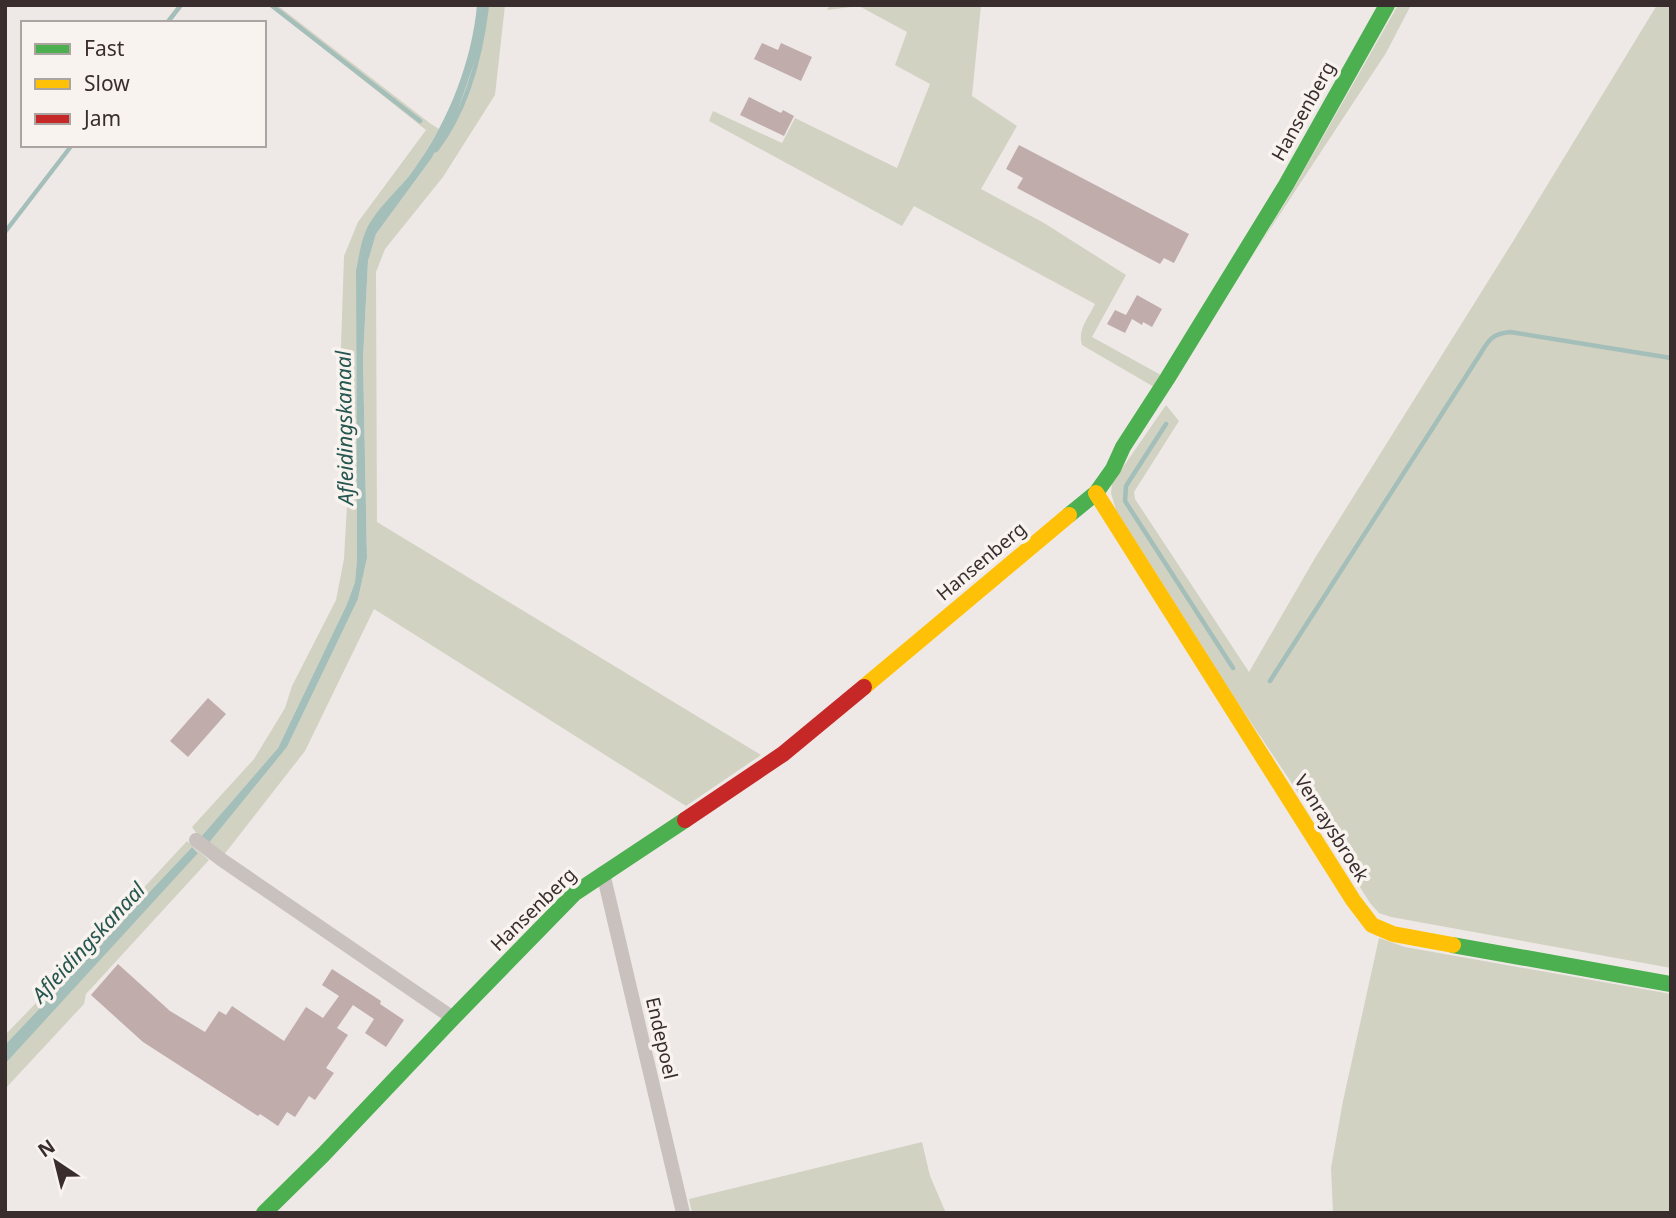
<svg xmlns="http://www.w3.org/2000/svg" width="1676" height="1218" font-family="'Noto Sans',sans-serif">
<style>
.green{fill:#d2d2c2}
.water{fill:#a4beb9}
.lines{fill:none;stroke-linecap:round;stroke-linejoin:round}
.stream{stroke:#a4beb9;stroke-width:4.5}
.building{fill:#c0acaa}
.street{stroke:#c8c1be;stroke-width:14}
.fast{stroke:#4caf50;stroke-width:16}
.slow{stroke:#ffc107;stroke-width:16}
.jam{stroke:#c62828;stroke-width:16}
.labels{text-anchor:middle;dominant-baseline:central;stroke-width:7;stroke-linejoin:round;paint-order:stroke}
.street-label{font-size:19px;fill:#392e2d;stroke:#f9f3ef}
.water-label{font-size:21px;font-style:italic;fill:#265650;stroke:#f9f3ef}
</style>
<rect width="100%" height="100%" fill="#eee9e6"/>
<!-- green -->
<path class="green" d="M269,5H277L431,124L439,129L417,166L382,208L368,228L365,234L356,270L357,559L355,582L347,604L278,748L200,838L192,827L254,759L285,708L292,686L336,600L344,559L347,505L340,376L344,256L358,222L426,130Z
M487,5H505L495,95L443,177L385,249L376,272L377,522L761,755L686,806L374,609L305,751L223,856L208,844L287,747L358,599L367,558L363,359L368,261L376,234L431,159L456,115L477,55Z
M830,5H981L972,96L1017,126L981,189L1044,223L1126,275L1092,337L1161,375L1154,387L1082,345C1077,330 1089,317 1095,304L914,206L902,226L709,121L713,111L782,143L795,118L897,168L930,84L895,65L907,32L859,6L827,10Z
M1398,5H1411L1386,53L1257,249L1290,195Z
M1657,5H1671V968L1391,917L1379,913L1370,903L1338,852L1238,703L1116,510L1111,493L1112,483L1166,405L1179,421L1134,492L1135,499L1249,672L1315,558L1512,243Z
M187,841L209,860L86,994L84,1004L5,1089V1064L198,852L192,847L5,1045V1035L62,976Z
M1379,938L1405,947L1671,994V1213H1333L1331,1168L1343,1101Z
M922,1142L930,1176L946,1213H692L689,1199Z"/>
<!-- water -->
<path class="water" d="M477,5H487L477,55L456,115L431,159L376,234L368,261L363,359L367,558L358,599L287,747L208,844L200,838L278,748L347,604L355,582L357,559L356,270C359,258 360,245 365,233C375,208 402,188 417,165C449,119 472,61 477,5Z
M192,847L198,853L5,1064V1045Z"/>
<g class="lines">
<!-- stream -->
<path class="stream" d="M271,5L420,121
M167,23L181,5
M436,150C467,110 481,55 487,5
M5,232L72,145
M1166,424L1126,486L1125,501L1233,668
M1270,681L1479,356C1489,340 1491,334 1510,332L1671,358"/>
</g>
<!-- building -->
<path class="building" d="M762,43L778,50L781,43L812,57L801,81L754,59Z
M749,97L781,113L783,110L794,116L784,136L740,115Z
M1019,145L1189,234L1174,263L1164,258L1160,264L1017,188L1023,178L1006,169Z
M1137,295L1162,309L1152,327L1143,322L1142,325L1132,319L1125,333L1107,324L1115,310L1126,315Z
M208,698L226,714L188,757L170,741Z
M118,964L170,1011L205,1032L219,1011L226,1015L232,1006L284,1041L306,1007L323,1018L339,996L322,985L332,969L381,1001L380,1004L404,1020L386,1047L365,1033L374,1019L353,1005L337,1028L348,1035L326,1068L334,1073L315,1100L309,1096L295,1117L287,1112L278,1126L260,1114L258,1116L143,1042L91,995Z"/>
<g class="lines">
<!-- street -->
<path class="street" d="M196,840L222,860L453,1018
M603,873L683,1213"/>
<!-- fast -->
<path class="fast" d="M1069,515L1096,493L1113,469L1123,447L1167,379L1286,185L1387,5
M1453,945L1671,984
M264,1213L323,1155L453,1018L575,893L685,820"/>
<!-- slow -->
<path class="slow" d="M1096,493L1353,900L1372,925L1393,934L1453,945
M864,687L1069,515"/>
<!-- jam -->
<path class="jam" d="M685,820L783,754L864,687"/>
</g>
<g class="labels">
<!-- street labels -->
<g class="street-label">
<text transform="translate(1303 111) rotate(-61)">Hansenberg</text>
<text transform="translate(981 561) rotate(-40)">Hansenberg</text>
<text transform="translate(1332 828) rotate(58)">Venraysbroek</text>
<text transform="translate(533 909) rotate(-44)">Hansenberg</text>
<text transform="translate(662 1038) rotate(77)">Endepoel</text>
</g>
<!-- water labels -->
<g class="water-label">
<text transform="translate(344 428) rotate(-91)">Afleidingskanaal</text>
<text transform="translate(88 942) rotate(-47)">Afleidingskanaal</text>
</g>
</g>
<!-- border -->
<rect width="1676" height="1218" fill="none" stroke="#392e2d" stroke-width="14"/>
<!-- legend -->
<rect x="21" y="21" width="245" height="126" fill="#f9f3ef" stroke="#aca4a1" stroke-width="2"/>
<rect x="35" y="44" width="35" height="10" fill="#4caf50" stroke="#aca4a1" stroke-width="2"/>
<text x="84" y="56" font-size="21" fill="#392e2d">Fast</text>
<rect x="35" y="79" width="35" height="10" fill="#ffc107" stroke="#aca4a1" stroke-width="2"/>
<text x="84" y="91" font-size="21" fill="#392e2d">Slow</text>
<rect x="35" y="114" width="35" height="10" fill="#c62828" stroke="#aca4a1" stroke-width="2"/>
<text x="84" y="126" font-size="21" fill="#392e2d">Jam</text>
<!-- north arrow -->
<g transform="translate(56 1162) rotate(325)" stroke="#f9f3ef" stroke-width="5" paint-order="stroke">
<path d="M0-5L12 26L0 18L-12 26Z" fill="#392e2d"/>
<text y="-10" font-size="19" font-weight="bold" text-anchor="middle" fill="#392e2d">N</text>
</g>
</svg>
